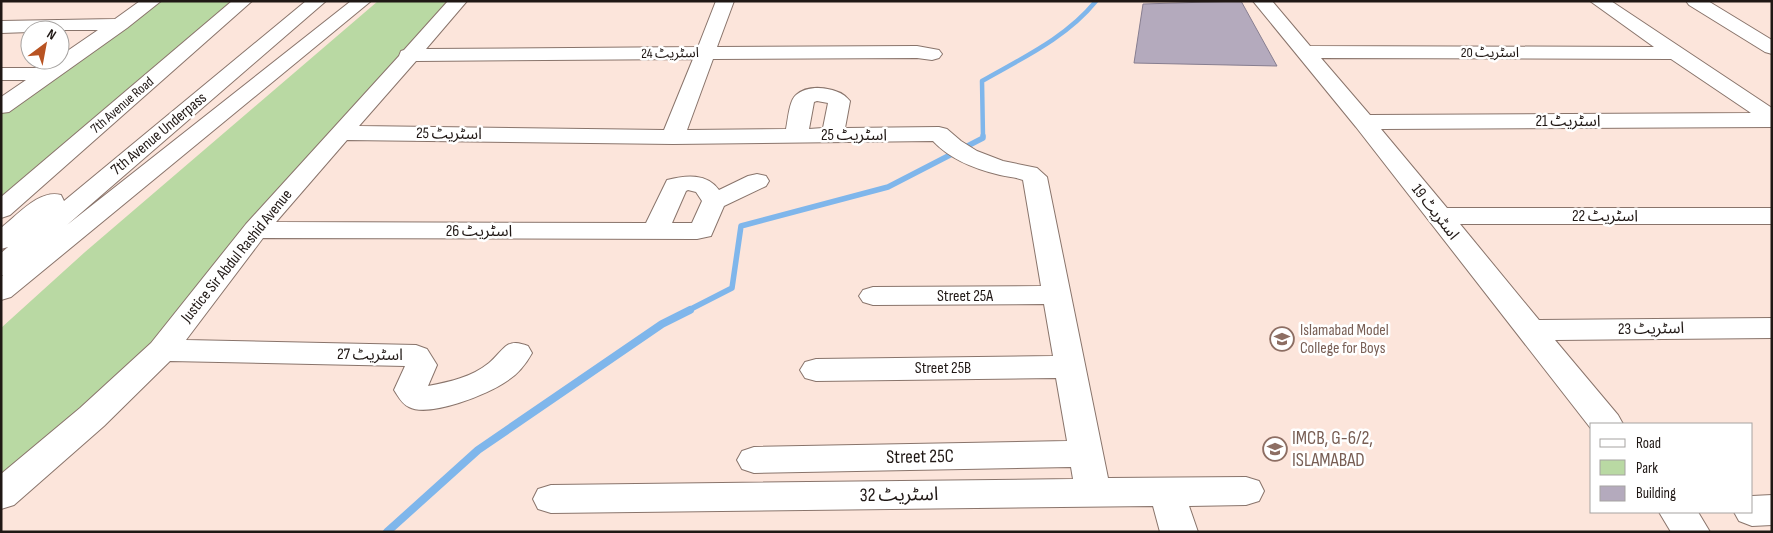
<svg xmlns="http://www.w3.org/2000/svg" width="1773" height="533" font-family="'Sofia Sans Condensed','Noto Sans Arabic',sans-serif">
<style>
.green{fill:#b9d9a3}
.lines{fill:none;stroke-linecap:round;stroke-linejoin:round}
.stream-far2{stroke:#7fb6eb;stroke-width:4.5}
.stream-far1{stroke:#7fb6eb;stroke-width:5.5}
.stream{stroke:#7fb6eb;stroke-width:8}
.building{fill:#b4aabd;stroke:#877e90}
.minor-casing{stroke:#89746b;stroke-width:2}
.major-casing{stroke:#89746b;stroke-width:2}
.minor{fill:#fff;fill-rule:evenodd}
.major{fill:#fff;fill-rule:evenodd}
.labels{text-anchor:middle;dominant-baseline:central;stroke-width:5;stroke-linejoin:round;paint-order:stroke}
.far-street-label{font-size:14px;fill:#201815;stroke:#fff}
.street-label{font-size:16px;fill:#201815;stroke:#fff}
.education-label{font-size:16px;fill:#785e54;stroke:#fff;text-anchor:start}
.near-education-label{font-size:19px;fill:#785e54;stroke:#fff;text-anchor:start}
.near-street-label{font-size:19px;fill:#201815;stroke:#fff}
</style>
<rect width="100%" height="100%" fill="#fce5db"/>
<!-- green -->
<path class="green" d="M161,1H238L1,210V112Z
M378,1H451L125,386L1,488V328L85,252Z"/>
<g class="lines">
<!-- stream-far2 -->
<path class="stream-far2" d="M983,137L982,81C1022,58 1066,38 1096,1"/>
<!-- stream-far1 -->
<path class="stream-far1" d="M687,311L732,288L741,226L888,187L983,138V136"/>
<!-- stream -->
<path class="stream" d="M387,532L478,450L662,324L690,310"/>
</g>
<!-- building -->
<path class="building" d="M1241,1L1277,66L1134,63L1143,4Z"/>
<g class="lines">
<!-- minor casing -->
<g class="minor-casing">
<path id="minor" d="M140,1H161L127,28L9,112L1,113V97L26,80H1V68H43L55,60H60V56L98,30H30V32L1,33V21L115,19Z
M448,1H467L426,49L698,47L716,1H734L717,47L917,46L939,50L942,54L939,58L932,60L917,58L713,59L687,130L786,129C788,120 789,101 796,95C809,83 840,87 850,101L845,128L939,127L947,129L961,141L977,151L1003,161L1037,168L1047,177L1108,478L1246,477L1259,481L1264,491L1259,501L1246,505L1189,506L1198,532H1160L1153,506L551,513L538,509L533,499L538,489L551,485L1073,479L1071,467L754,473L742,469L737,460L742,451L754,447L1067,441L1056,378L816,381L805,378L800,370L805,362L816,359L1053,356L1044,304L873,305L863,302L859,296L863,290L873,287L1041,286L1023,180C1016,177 1008,177 1000,175C975,169 951,160 933,141L673,144L347,140L276,222L646,223L667,180C686,175 707,173 719,190L748,176L757,174L766,176L769,181L766,186L724,206L711,236L697,239L263,238L186,340L416,345L427,349L437,365L428,386C449,382 472,377 489,363C495,358 500,351 506,346C513,341 520,343 528,346L532,353C526,364 518,374 507,381C489,394 429,418 409,407C402,404 398,396 394,390L405,366L170,361L104,426L14,505L1,509V474L80,408L151,343L246,224L399,56L401,51L404,50ZM693,59L664,130L359,126L416,61ZM817,101L828,103L823,128L809,129L814,102ZM688,190L696,192L702,201L692,223H672L686,191Z
M1253,1H1272L1310,46L1654,47L1590,1H1611L1772,108V127L1381,129L1447,208H1772V224H1460L1539,320L1772,318V338L1555,340L1618,415L1623,424H1592V430L1356,127ZM1321,58L1671,59L1751,113L1370,115Z
M1686,1H1708L1772,40V54L1765,52L1689,5Z
M1772,495V525L1752,526L1739,521L1734,512H1752V496Z
M1659,512H1698L1710,532H1671Z"/>
</g>
<!-- major casing -->
<g class="major-casing">
<path id="major" d="M232,1H252L10,215L1,218V197Z
M306,1H326L67,225L351,1H371L11,297L1,300V277L3,275H1V253L8,247L1,249V228C18,215 39,189 61,195L64,201Z"/>
</g>
<!-- minor -->
<use href="#minor" class="minor"/>
<!-- major -->
<use href="#major" class="major"/>
</g>
<!-- icons -->
<defs>
<g id="school-ring" transform="scale(1.25)"><circle r="9.5" fill="#fff" stroke="#8d6e63" stroke-width="1.5"/><path d="M0-5L7-2L0 1L-7-2ZM-4 1L0 2.5L4 1V4Q0 6-4 4Z" fill="#8d6e63"/></g>
<g id="university-ring" transform="scale(1.25)"><circle r="9.5" fill="#fff" stroke="#8d6e63" stroke-width="1.5"/><path d="M0-5L7-2L0 1L-7-2ZM-4 1L0 2.5L4 1V4Q0 6-4 4Z" fill="#8d6e63"/></g>
</defs>
<g fill-rule="evenodd">
<use href="#school-ring" x="1282" y="339"/>
<use href="#university-ring" x="1275" y="449"/>
</g>
<g class="labels">
<!-- far-street labels -->
<g class="far-street-label">
<text x="1490" y="52">اسٹریٹ 20</text>
<text transform="translate(670 53) rotate(-1)">اسٹریٹ 24</text>
<text transform="translate(122 105) rotate(-41)">7th Avenue Road</text>
</g>
<!-- street labels -->
<g class="street-label">
<text x="1568" y="121">اسٹریٹ 21</text>
<text transform="translate(159 134) rotate(-40)">7th Avenue Underpass</text>
<text transform="translate(449 134) rotate(1)">اسٹریٹ 25</text>
<text x="854" y="135">اسٹریٹ 25</text>
<text transform="translate(1435 212) rotate(52)">اسٹریٹ 19</text>
<text x="1605" y="216">اسٹریٹ 22</text>
<text x="479" y="231">اسٹریٹ 26</text>
<text transform="translate(237 256) rotate(-51)">Justice Sir Abdul Rashid Avenue</text>
<text x="965" y="296">Street 25A</text>
<text transform="translate(1651 329) rotate(-1)">اسٹریٹ 23</text>
<text transform="translate(370 355) rotate(1)">اسٹریٹ 27</text>
<text x="943" y="368">Street 25B</text>
</g>
<!-- education labels -->
<g class="education-label">
<text x="1300" y="330">Islamabad Model<tspan x="1300" dy="18">College for Boys</tspan></text>
</g>
<!-- near-education labels -->
<g class="near-education-label">
<text x="1292" y="438">IMCB, G-6/2,<tspan x="1292" dy="22">ISLAMABAD</tspan></text>
</g>
<!-- near-street labels -->
<g class="near-street-label">
<text transform="translate(920 457) rotate(-1)">Street 25C</text>
<text transform="translate(899 495) rotate(-1)">اسٹریٹ 32</text>
</g>
</g>
<!-- border -->
<rect width="1773" height="533" fill="none" stroke="#201815" stroke-width="5"/>
<!-- legend -->
<rect x="1590" y="423" width="162" height="90" fill="#ffffff" stroke="#a6a3a1"/>
<rect x="1600" y="439" width="25" height="8" fill="#ffffff" stroke="#a6a3a1"/>
<text x="1636" y="448" font-size="15" fill="#201815">Road</text>
<rect x="1600" y="460" width="25" height="15" fill="#b9d9a3" stroke="#a6a3a1"/>
<text x="1636" y="473" font-size="15" fill="#201815">Park</text>
<rect x="1600" y="486" width="25" height="15" fill="#b4aabd" stroke="#a6a3a1"/>
<text x="1636" y="498" font-size="15" fill="#201815">Building</text>
<!-- north arrow -->
<g transform="translate(45 45) rotate(32)"><circle r="24" fill="#ffffff" stroke="#a6a3a1"/>
<path d="M0-4L9 19L0 12L-9 19Z" fill="#b85322"/>
<text y="-8" font-size="14" font-weight="bold" text-anchor="middle" fill="#201815">N</text>
</g>
</svg>
